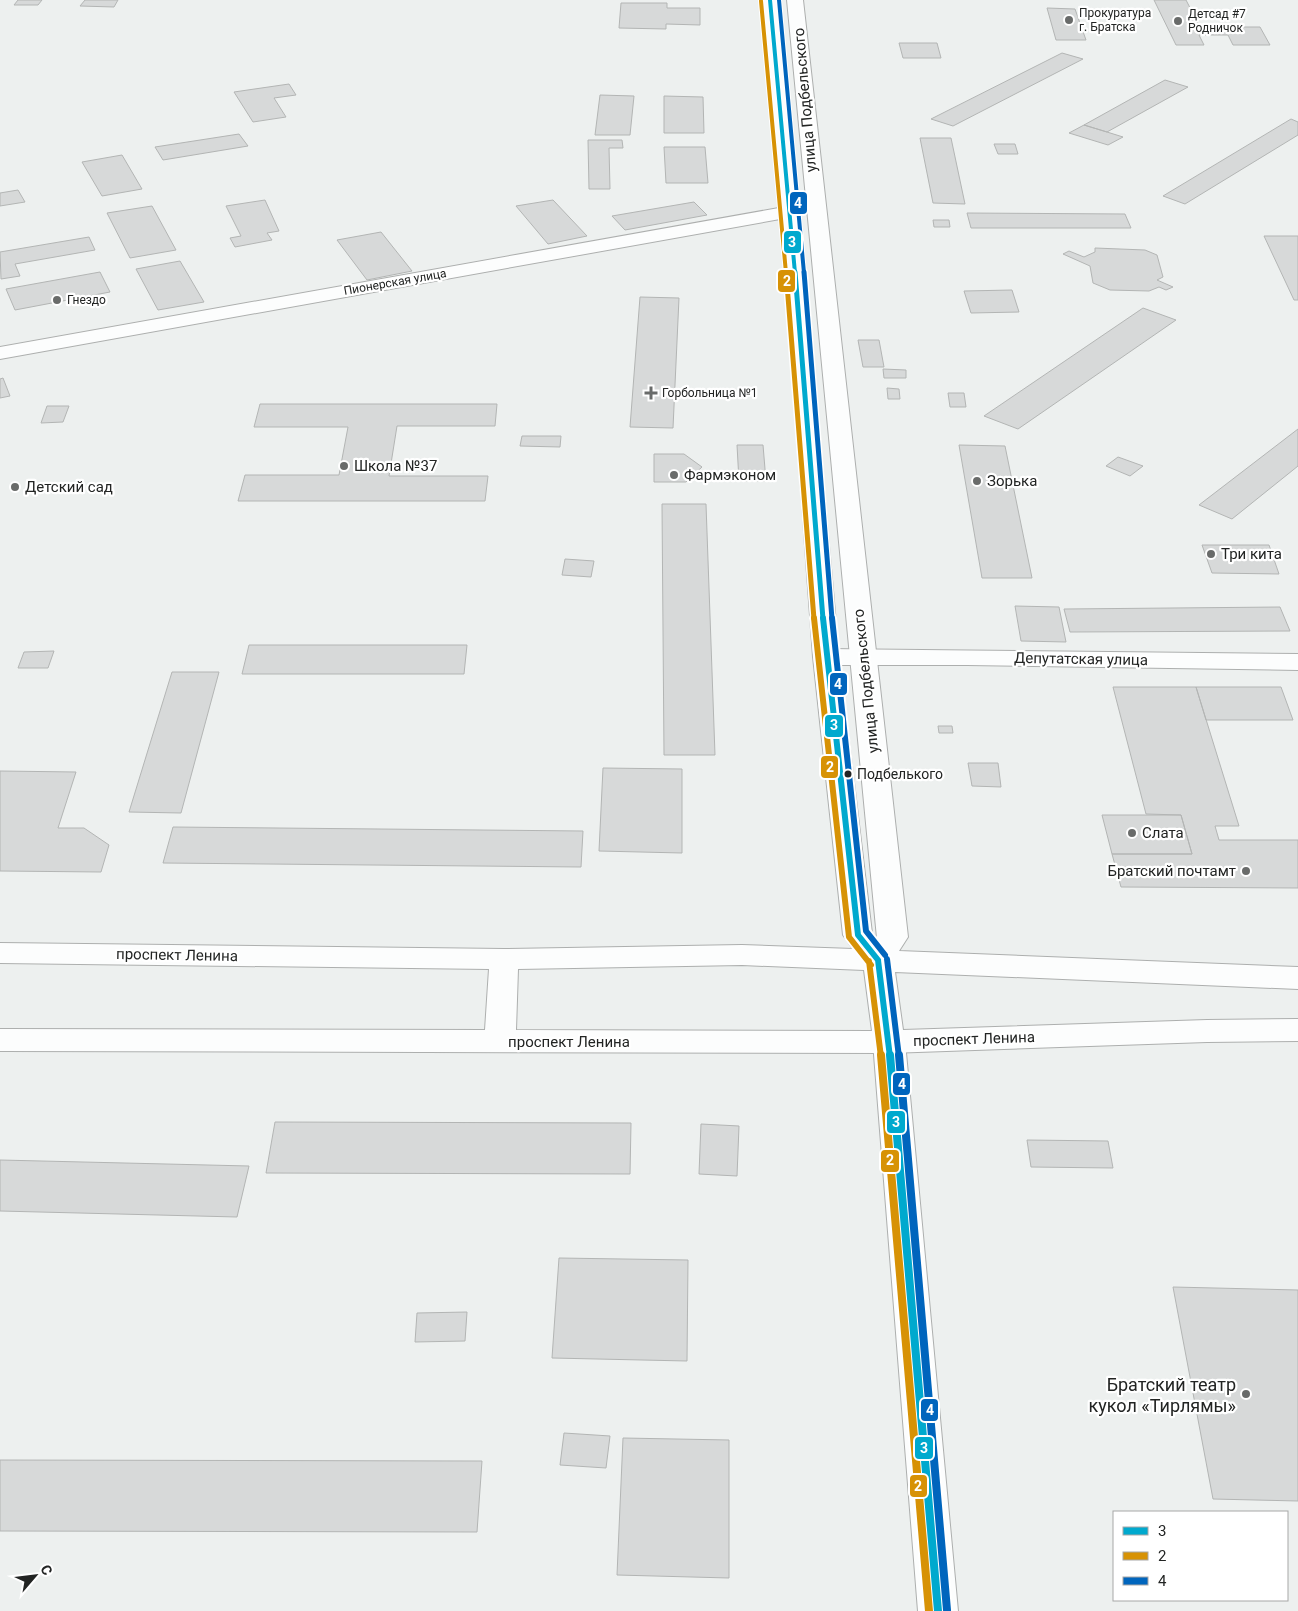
<svg xmlns="http://www.w3.org/2000/svg" width="1298" height="1611" font-family="Roboto,sans-serif">
<style>
.building{fill:#d7d9d9;stroke:#b3b5b4}
.lines{fill:none;stroke-linecap:round;stroke-linejoin:round}
.minor-casing{stroke:#adafae;stroke-width:2}
.major-casing{stroke:#adafae;stroke-width:2}
.minor{fill:#fcfdfd;fill-rule:evenodd}
.major{fill:#fcfdfd;fill-rule:evenodd}
.bus-1-far3-casing{stroke:#fff;stroke-width:6}
.bus-1-far2-casing{stroke:#fff;stroke-width:8}
.bus-1-far1-casing{stroke:#fff;stroke-width:10}
.bus-1-casing{stroke:#fff;stroke-width:12}
.bus-2-far3-casing{stroke:#fff;stroke-width:6}
.bus-2-far2-casing{stroke:#fff;stroke-width:8}
.bus-2-far1-casing{stroke:#fff;stroke-width:10}
.bus-2-casing{stroke:#fff;stroke-width:12}
.bus-3-far3-casing{stroke:#fff;stroke-width:6}
.bus-3-far2-casing{stroke:#fff;stroke-width:8}
.bus-3-far1-casing{stroke:#fff;stroke-width:10}
.bus-3-casing{stroke:#fff;stroke-width:12}
.bus-1-far3{stroke:#00a9ce;stroke-width:4}
.bus-1-far2{stroke:#00a9ce;stroke-width:5}
.bus-1-far1{stroke:#00a9ce;stroke-width:6}
.bus-1{stroke:#00a9ce;stroke-width:8}
.bus-2-far3{stroke:#d79205;stroke-width:4}
.bus-2-far2{stroke:#d79205;stroke-width:5}
.bus-2-far1{stroke:#d79205;stroke-width:6}
.bus-2{stroke:#d79205;stroke-width:8}
.bus-3-far3{stroke:#0065bd;stroke-width:4}
.bus-3-far2{stroke:#0065bd;stroke-width:5}
.bus-3-far1{stroke:#0065bd;stroke-width:6}
.bus-3{stroke:#0065bd;stroke-width:8}
.poi-dot{fill:#696b6a;stroke:#fff;stroke-width:2}
.bus-dot{fill:#222423;stroke:#fff;stroke-width:2}
.labels{text-anchor:middle;dominant-baseline:central;stroke-width:4.5;stroke-linejoin:round;paint-order:stroke}
.far-poi-label{font-size:12px;fill:#222423;stroke:#fff;text-anchor:start}
.far-street-label{font-size:12px;fill:#222423;stroke:#fff}
.bus-label{font-size:14px;fill:#222423;stroke:#fff;text-anchor:start}
.street-label{font-size:15px;fill:#222423;stroke:#fff}
.poi-label{font-size:15px;fill:#222423;stroke:#fff;text-anchor:start}
.near-poi-label{font-size:18px;fill:#222423;stroke:#fff;text-anchor:end}
.line-badge{stroke:#fff;stroke-width:2}
.badge-label{font-size:14px;text-anchor:middle;font-weight:bold;fill:#fff}
</style>
<rect width="100%" height="100%" fill="#edf0ef"/>
<!-- building -->
<path class="building" d="M18,0H42L38,5H14Z
M85,0H118L114,7L80,6Z
M1154,0H1186L1202,31H1229L1227,27H1260L1270,45H1233L1228,35H1199L1204,45H1176Z
M621,3H667V8H700V25L666,24V29L619,28Z
M1047,8L1075,9L1086,40H1056Z
M899,43H937L941,58H903Z
M1062,53L1083,59L953,126L931,119Z
M1165,80L1188,87L1107,132L1084,125Z
M289,84L296,95L274,98L286,117L253,122L234,92Z
M600,95L634,96L630,135H595Z
M664,96L703,97L704,133H664Z
M1291,119L1298,122V135L1185,204L1163,196Z
M1084,125L1107,132L1123,137L1108,145L1069,133Z
M239,134L248,146L163,160L155,147Z
M920,138H951L965,204L933,203Z
M588,140H622L623,148H609L610,189H589Z
M994,144H1015L1018,154H998Z
M664,147H705L708,183H666Z
M122,155L142,189L102,196L82,162Z
M18,190L25,202L0,206V193Z
M265,200L279,231L267,233L272,240L235,247L230,238L241,236L226,206Z
M553,200L587,236L548,244L516,206Z
M694,202L707,215L625,230L612,216Z
M152,206L176,250L130,258L107,213Z
M967,213L1125,214L1131,228H971Z
M933,220H949L950,227H934Z
M381,232L412,271L367,280L337,240Z
M1264,236H1298V300H1294Z
M89,237L95,250L15,264L20,276L1,279L0,252Z
M1095,248L1145,250L1157,255L1163,277L1157,280L1173,287L1166,290L1159,287L1149,291L1110,290L1093,283L1090,266L1063,254L1069,251L1084,257L1095,252Z
M180,261L204,302L158,310L136,269Z
M100,272L110,292L15,310L6,289Z
M1012,290L1019,312L971,313L964,291Z
M640,297L679,298L673,428L630,427Z
M1143,308L1176,320L1018,429L984,416Z
M858,340H879L884,367H863Z
M883,369L906,370V378H884Z
M3,378L10,396L0,398V379Z
M887,388L899,389L900,399H888Z
M948,393H964L966,407H950Z
M260,404H497L495,426H397L389,476H488L485,501H238L245,475H339L348,427H254Z
M47,406H69L63,422L41,423Z
M1298,429V466L1232,519L1199,505Z
M522,436H561L560,447L520,446Z
M737,445H763L766,481H739Z
M959,445L1005,446L1032,578H982Z
M654,454H684L702,467L686,482H654Z
M1118,457L1143,466L1130,476L1106,466Z
M662,504H706L715,755H664Z
M1202,545H1269L1279,574L1212,573Z
M565,559L594,561L591,577L562,575Z
M1015,606L1059,607L1066,642L1021,641Z
M1280,607L1290,631L1070,632L1064,609Z
M249,645H467L464,674H242Z
M54,651L48,668H18L24,652Z
M172,672H219L181,813L129,812Z
M1113,687H1196L1239,826H1215L1219,840H1298V888L1121,887L1112,854H1192L1181,815L1146,814Z
M1196,687H1281L1293,720H1206Z
M938,726H952L953,733H939Z
M968,763H998L1001,787L972,786Z
M603,768L682,769V853L599,851Z
M0,771L76,772L58,828H84L109,845L101,872L0,871Z
M1102,815H1181L1192,854H1112Z
M173,827L583,831L581,867L163,863Z
M275,1122L631,1123L630,1174L266,1173Z
M701,1124L739,1126L737,1176L699,1174Z
M1027,1140L1108,1141L1113,1168L1031,1167Z
M0,1160L249,1166L237,1217L0,1211Z
M559,1258L688,1260L687,1361L552,1358Z
M1173,1287L1298,1290V1501L1213,1499Z
M467,1312L465,1341L415,1342L417,1313Z
M564,1433L610,1436L606,1468L560,1465Z
M623,1438L729,1440V1578L617,1575Z
M0,1460L482,1461L477,1532L0,1531Z"/>
<g class="lines">
<!-- minor casing -->
<g class="minor-casing">
<path id="minor" d="M790,206L797,208L799,212L797,216L0,359V347Z
M826,649L1298,654V670L967,665H826L817,662L813,657L817,652Z
M889,1031L900,1034L905,1042L958,1611H918L873,1042L878,1034Z"/>
</g>
<!-- major casing -->
<g class="major-casing">
<path id="major" d="M762,0H778L799,212L839,657L872,933L877,938L787,0H803L908,937L899,951L1298,967V989L895,972L903,1030L1207,1020L1298,1019V1041L1207,1042L889,1053L0,1051V1029L485,1030L489,969L0,963V943L504,949L742,945L853,949L843,935L813,657L781,212ZM742,965L864,970L872,1031L516,1030L518,969Z"/>
</g>
<!-- minor -->
<use href="#minor" class="minor"/>
<!-- major -->
<use href="#major" class="major"/>
<!-- bus-1-far3 casing -->
<g class="bus-1-far3-casing">
<path id="bus-1-far3" d="M770,0L795,273"/>
</g>
<!-- bus-1-far2 casing -->
<g class="bus-1-far2-casing">
<path id="bus-1-far2" d="M795,272L823,619"/>
</g>
<!-- bus-1-far1 casing -->
<g class="bus-1-far1-casing">
<path id="bus-1-far1" d="M823,618L858,935L878,960
M878,960L890,1057"/>
</g>
<!-- bus-1 casing -->
<g class="bus-1-casing">
<path id="bus-1" d="M890,1055L938,1611"/>
</g>
<!-- bus-2-far3 casing -->
<g class="bus-2-far3-casing">
<path id="bus-2-far3" d="M761,1L786,273"/>
</g>
<!-- bus-2-far2 casing -->
<g class="bus-2-far2-casing">
<path id="bus-2-far2" d="M786,272L814,619"/>
</g>
<!-- bus-2-far1 casing -->
<g class="bus-2-far1-casing">
<path id="bus-2-far1" d="M814,618L849,937L871,965
M869,961L881,1057"/>
</g>
<!-- bus-2 casing -->
<g class="bus-2-casing">
<path id="bus-2" d="M881,1055L929,1611"/>
</g>
<!-- bus-3-far3 casing -->
<g class="bus-3-far3-casing">
<path id="bus-3-far3" d="M779,0L804,273"/>
</g>
<!-- bus-3-far2 casing -->
<g class="bus-3-far2-casing">
<path id="bus-3-far2" d="M804,272L832,619"/>
</g>
<!-- bus-3-far1 casing -->
<g class="bus-3-far1-casing">
<path id="bus-3-far1" d="M832,618L866,931L885,955
M887,959L899,1057"/>
</g>
<!-- bus-3 casing -->
<g class="bus-3-casing">
<path id="bus-3" d="M899,1055L947,1610"/>
</g>
<!-- bus-1-far3 -->
<use href="#bus-1-far3" class="bus-1-far3"/>
<!-- bus-1-far2 -->
<use href="#bus-1-far2" class="bus-1-far2"/>
<!-- bus-1-far1 -->
<use href="#bus-1-far1" class="bus-1-far1"/>
<!-- bus-1 -->
<use href="#bus-1" class="bus-1"/>
<!-- bus-2-far3 -->
<use href="#bus-2-far3" class="bus-2-far3"/>
<!-- bus-2-far2 -->
<use href="#bus-2-far2" class="bus-2-far2"/>
<!-- bus-2-far1 -->
<use href="#bus-2-far1" class="bus-2-far1"/>
<!-- bus-2 -->
<use href="#bus-2" class="bus-2"/>
<!-- bus-3-far3 -->
<use href="#bus-3-far3" class="bus-3-far3"/>
<!-- bus-3-far2 -->
<use href="#bus-3-far2" class="bus-3-far2"/>
<!-- bus-3-far1 -->
<use href="#bus-3-far1" class="bus-3-far1"/>
<!-- bus-3 -->
<use href="#bus-3" class="bus-3"/>
</g>
<!-- markers -->
<g class="poi-dot">
<circle cx="1069" cy="20" r="5"/>
<circle cx="1178" cy="21" r="5"/>
<circle cx="57" cy="300" r="5"/>
<path d="M648.5 385.5h5v5h5v5h-5v5h-5v-5h-5v-5h5z"/>
<circle cx="344" cy="466" r="5"/>
<circle cx="674" cy="475" r="5"/>
<circle cx="977" cy="481" r="5"/>
<circle cx="15" cy="487" r="5"/>
<circle cx="1211" cy="554" r="5"/>
<circle cx="1132" cy="833" r="5"/>
<circle cx="1246" cy="871" r="5"/>
<circle cx="1246" cy="1394" r="5"/>
</g>
<circle class="bus-dot" cx="848" cy="774" r="4.5"/>
<g class="labels">
<!-- far-poi labels -->
<g class="far-poi-label">
<text x="1079" y="13">Прокуратура<tspan x="1079" dy="14">г. Братска</tspan></text>
<text x="1188" y="14">Детсад #7<tspan x="1188" dy="14">Родничок</tspan></text>
<text x="67" y="300">Гнездо</text>
<text x="662" y="393">Горбольница №1</text>
</g>
<!-- far-street labels -->
<g class="far-street-label">
<text transform="translate(395 282) rotate(-10)">Пионерская улица</text>
</g>
<!-- bus labels -->
<g class="bus-label">
<text x="857" y="774">Подбелького</text>
</g>
<!-- street labels -->
<g class="street-label">
<text transform="translate(805 100) rotate(-95)">улица Подбельского</text>
<text transform="translate(1081 659) rotate(1)">Депутатская улица</text>
<text transform="translate(866 681) rotate(-96)">улица Подбельского</text>
<text transform="translate(177 955) rotate(1)">проспект Ленина</text>
<text transform="translate(974 1039) rotate(-2)">проспект Ленина</text>
<text x="569" y="1042">проспект Ленина</text>
</g>
<!-- poi labels -->
<g class="poi-label">
<text x="354" y="466">Школа №37</text>
<text x="684" y="475">Фармэконом</text>
<text x="987" y="481">Зорька</text>
<text x="25" y="487">Детский сад</text>
<text x="1221" y="554">Три кита</text>
<text x="1142" y="833">Слата</text>
<text x="1236" y="871" text-anchor="end">Братский почтамт</text>
</g>
<!-- near-poi labels -->
<g class="near-poi-label">
<text x="1236" y="1384">Братский театр<tspan x="1236" dy="21">кукол «Тирлямы»</tspan></text>
</g>
</g>
<g class="line-badge">
<rect x="789" y="191" width="19" height="24" rx="5" fill="#0065bd"/>
<rect x="783" y="230" width="19" height="24" rx="5" fill="#00a9ce"/>
<rect x="777" y="269" width="19" height="24" rx="5" fill="#d79205"/>
<rect x="829" y="672" width="19" height="24" rx="5" fill="#0065bd"/>
<rect x="824" y="714" width="20" height="24" rx="5" fill="#00a9ce"/>
<rect x="820" y="755" width="19" height="24" rx="5" fill="#d79205"/>
<rect x="892" y="1072" width="19" height="24" rx="5" fill="#0065bd"/>
<rect x="886" y="1110" width="20" height="24" rx="5" fill="#00a9ce"/>
<rect x="880" y="1149" width="20" height="24" rx="5" fill="#d79205"/>
<rect x="920" y="1398" width="19" height="24" rx="5" fill="#0065bd"/>
<rect x="914" y="1436" width="20" height="24" rx="5" fill="#00a9ce"/>
<rect x="909" y="1474" width="19" height="24" rx="5" fill="#d79205"/>
</g>
<g class="badge-label">
<text x="798" y="208">4</text>
<text x="792" y="247">3</text>
<text x="787" y="286">2</text>
<text x="838" y="689">4</text>
<text x="834" y="730">3</text>
<text x="830" y="772">2</text>
<text x="902" y="1089">4</text>
<text x="896" y="1127">3</text>
<text x="890" y="1165">2</text>
<text x="930" y="1415">4</text>
<text x="924" y="1453">3</text>
<text x="918" y="1491">2</text>
</g>
<!-- legend -->
<rect x="1113" y="1511" width="175" height="90" fill="#ffffff" stroke="#a7a7a7"/>
<rect x="1123" y="1527" width="25" height="8" fill="#00a9ce" stroke="#a7a7a7"/>
<text x="1158" y="1536" font-size="15" fill="#222423">3</text>
<rect x="1123" y="1552" width="25" height="8" fill="#d79205" stroke="#a7a7a7"/>
<text x="1158" y="1561" font-size="15" fill="#222423">2</text>
<rect x="1123" y="1577" width="25" height="8" fill="#0065bd" stroke="#a7a7a7"/>
<text x="1158" y="1586" font-size="15" fill="#222423">4</text>
<!-- north arrow -->
<g transform="translate(35 1576) rotate(62)" stroke="#ffffff" stroke-width="4" paint-order="stroke">
<path d="M0-4L9 19L0 12L-9 19Z" fill="#222423"/>
<text y="-8" font-size="14" font-weight="bold" text-anchor="middle" fill="#222423">С</text>
</g>
</svg>
